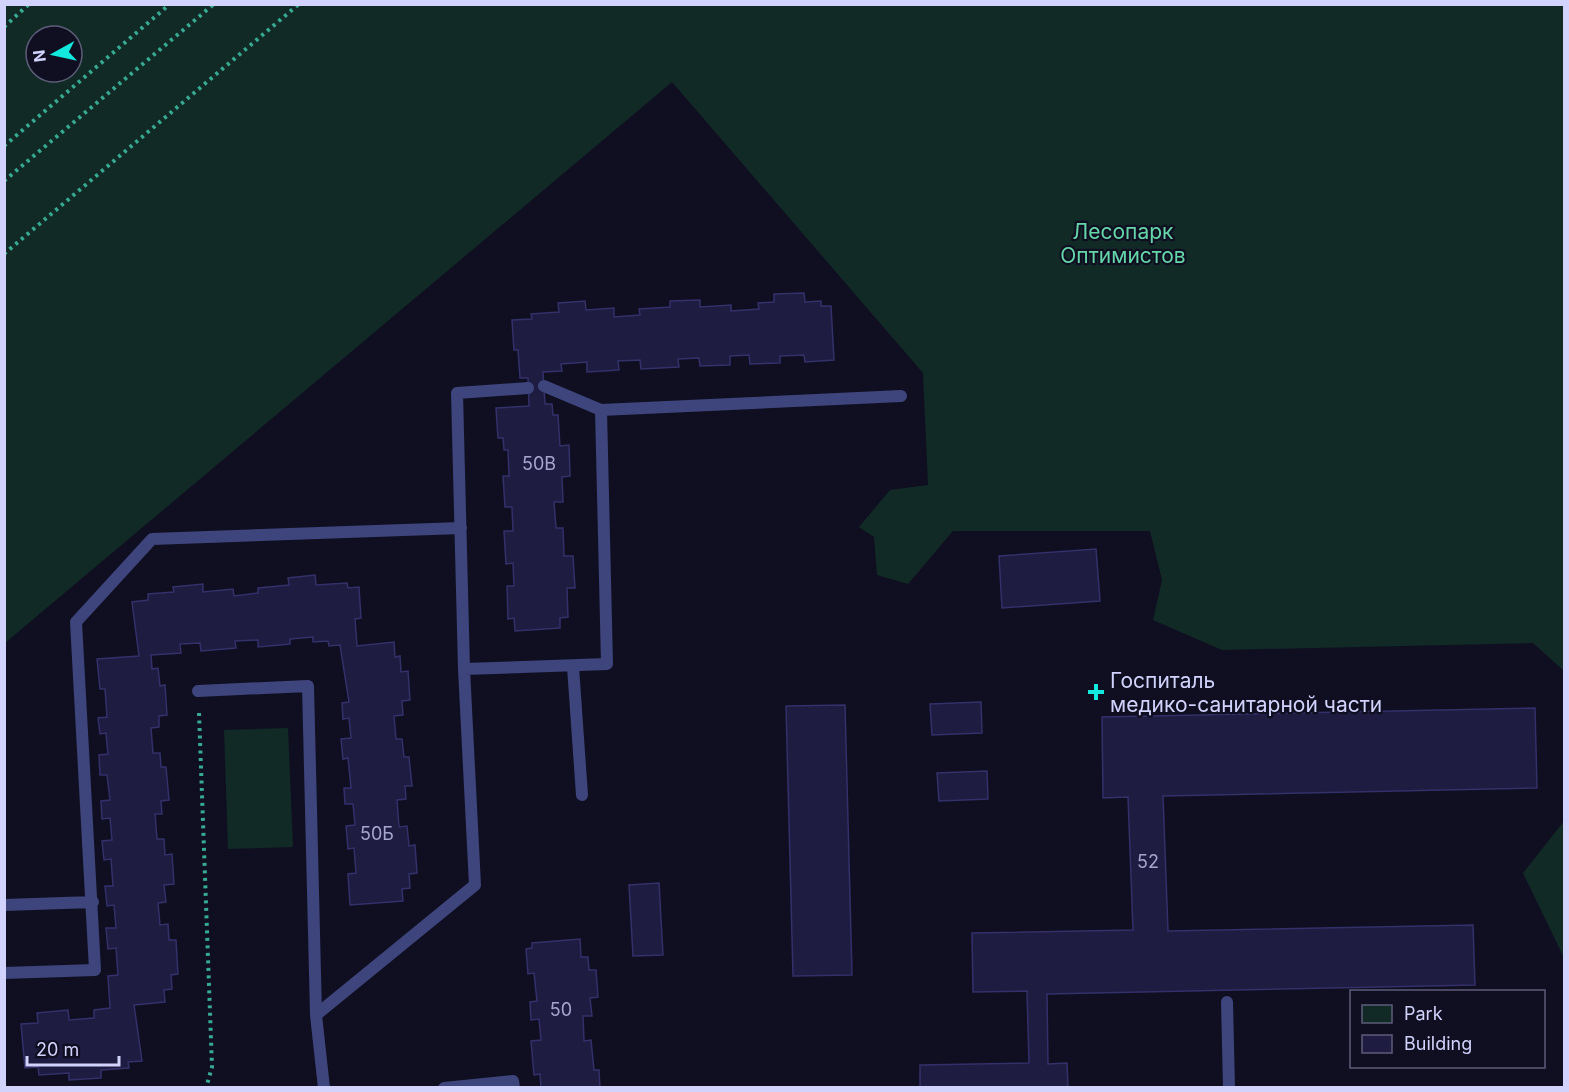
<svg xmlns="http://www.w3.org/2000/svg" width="1569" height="1092" font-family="Inter,sans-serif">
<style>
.green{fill:#122a26;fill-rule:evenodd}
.building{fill:#1e1c40;stroke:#33306a;stroke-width:1.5}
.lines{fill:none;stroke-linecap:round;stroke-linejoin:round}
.path{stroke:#37aa92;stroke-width:4;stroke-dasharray:3 4.5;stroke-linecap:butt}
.service{stroke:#3e447c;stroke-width:12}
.poi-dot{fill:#12e8de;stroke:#0f0f21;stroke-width:2}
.labels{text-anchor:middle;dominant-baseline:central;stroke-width:4.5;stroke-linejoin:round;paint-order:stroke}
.number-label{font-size:18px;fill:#a5a5cd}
.park-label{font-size:21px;fill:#64d6a9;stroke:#0f0f21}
.poi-label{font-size:21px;fill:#d2d3fc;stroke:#0f0f21;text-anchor:start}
</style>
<rect width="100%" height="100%" fill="#0f0f21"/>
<!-- green -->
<path class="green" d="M5,4L1564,5V671L1533,643L1222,650L1153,620L1162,580L1150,531H953L908,584L877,575L874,537L859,527L890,490L928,485L923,373L672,82L5,643ZM36,36H72V72H36Z
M288,728L293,847L228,849L224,730Z
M1564,821V958L1523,873Z"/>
<!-- building -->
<path class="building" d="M804,293L805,302L821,301V306H831L834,360L805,362L804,355L780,356V363L750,364L749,355L730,356V365L700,366L699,358L678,359L679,367L641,369L640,360L618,361L619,370L587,372V362L561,364L562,371L543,372L545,404H552L553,415H558L560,446L569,445L570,476L562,477L563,502H554L556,528H563L564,556H573L575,588H567L568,617L560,618V628L515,631L514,618L508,619L507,586H514L513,563L506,564L504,531H513L512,507H505L503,476H509L508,450H504L503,438H498L496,408L529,406L528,378H520L518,350H514L512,320L532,319L531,314L559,312L558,303L585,301L586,310L614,308V317L640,315L639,309L670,307V301L700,300V307L731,305V311L759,309L758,303L774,302V294Z
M1096,549L1100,601L1002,608L999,556Z
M315,575L316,585L347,583L348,588L359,587L361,618L355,619L357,646L394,642L395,657L400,656L401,672L408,671L410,700L402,701L403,715L394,716L396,739H402L404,757H409L412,786H405L406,799L397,800L399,827L407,826L409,846L415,845L417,873L409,874L410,888L402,889L403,901L350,905L348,874L356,873L354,848L348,849L346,826L355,825L353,804H345L344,788H351L348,758L343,759L341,739L351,738L349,718L343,719L342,703L349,702L340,645L329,646L328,641L313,642V637L290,639V644L258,647V640L235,641L236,648L201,651L200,643L180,644L181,653L151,655L152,669L158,668L160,686L165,685L167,715L159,716V727L151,728L153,753H160L161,767H166L169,800L161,801L162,814H155L157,839H164L165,855L172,854L174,884L164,885L166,902L158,903L160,925L168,924L169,940H176L178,974L171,975L172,989L164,990L165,1002L134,1005L142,1061L128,1062L129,1068L101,1070V1078L69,1080V1073L39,1075L38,1067L25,1068L21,1024L38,1023L37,1013L68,1010L69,1020L94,1018V1010L110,1008L108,976L118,975L116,948L108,949L106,928H116L114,905L107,906L105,886H113L111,859L104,860L102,841L112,840L110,818L102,819L101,801L110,800L107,775H100L99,755L108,754L106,733L100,734L98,718L107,717L105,689H100L97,659L139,656L132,602L148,600V594L174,592L173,587L203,584V592L233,589L234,596L258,593V588L289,585L288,578Z
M981,702L982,733L932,735L930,704Z
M845,705L852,975L793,976L786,706Z
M1535,708L1537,788L1163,796L1168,931L1473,925L1475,985L1047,994L1048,1064L1067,1063L1068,1088H920V1065L1029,1063L1027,991L973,992L972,933L1133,930L1128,797L1103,798L1102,717Z
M987,771L988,799L939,801L937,773Z
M659,883L663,955L633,956L629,885Z
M580,939L581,957H588L589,970H596L598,997L590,998L592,1016H583L584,1041L591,1040L594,1070H599L600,1088H541L540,1074L534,1075L531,1041L541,1040L539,1019L531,1020L530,1002L537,1001L534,973L528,974L526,949L532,948V943Z"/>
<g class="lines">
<!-- path -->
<path class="path" d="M4,27L29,4
M4,146L170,4
M4,181L214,4
M4,254L299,4
M199,713L212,1067L206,1088"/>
<!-- service -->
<path class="service" d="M544,386L601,410
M573,667L582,795
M464,669L607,664L601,410L901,396
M198,691L308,686L316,1015L324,1088
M4,905L93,902
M4,973L95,970L76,622L152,539L461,528
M1227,1002L1229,1088
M316,1015L475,885L464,669L457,393L528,388
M444,1088L513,1081L514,1088"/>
</g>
<!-- markers -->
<path class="poi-dot" d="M1093 683h6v6h6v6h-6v6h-6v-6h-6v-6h6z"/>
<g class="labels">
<!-- number labels -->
<g class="number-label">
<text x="539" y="463">50В</text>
<text x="377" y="833">50Б</text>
<text x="1148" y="861">52</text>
<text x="561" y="1009">50</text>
</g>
<!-- park labels -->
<g class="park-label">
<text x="1123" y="231">Лесопарк<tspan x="1123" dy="24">Оптимистов</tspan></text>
</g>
<!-- poi labels -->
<g class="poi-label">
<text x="1110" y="680">Госпиталь<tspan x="1110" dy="24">медико-санитарной части</tspan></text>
</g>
</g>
<!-- border -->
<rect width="1569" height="1092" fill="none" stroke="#d2d3fc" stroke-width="12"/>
<!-- legend -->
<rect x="1350" y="990" width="195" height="78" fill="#0f0f21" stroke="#5d5d79" stroke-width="1.5"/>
<rect x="1362" y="1005" width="30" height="18" fill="#122a26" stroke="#5d5d79" stroke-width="1.5"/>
<text x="1404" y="1020" font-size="18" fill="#d2d3fc">Park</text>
<rect x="1362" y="1035" width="30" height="18" fill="#1e1c40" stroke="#5d5d79" stroke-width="1.5"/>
<text x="1404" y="1050" font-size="18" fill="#d2d3fc">Building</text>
<!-- north arrow -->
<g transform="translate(54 54) rotate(262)"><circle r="28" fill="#0f0f21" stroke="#5d5d79" stroke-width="1.5"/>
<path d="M0-4.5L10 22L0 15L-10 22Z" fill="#12e8de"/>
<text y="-9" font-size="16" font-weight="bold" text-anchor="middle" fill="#d2d3fc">N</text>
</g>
<!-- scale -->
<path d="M27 1056v9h92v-9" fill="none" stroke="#d2d3fc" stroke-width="3"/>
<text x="36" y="1056" font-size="18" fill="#d2d3fc" stroke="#0f0f21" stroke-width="4.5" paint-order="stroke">20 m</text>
</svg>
